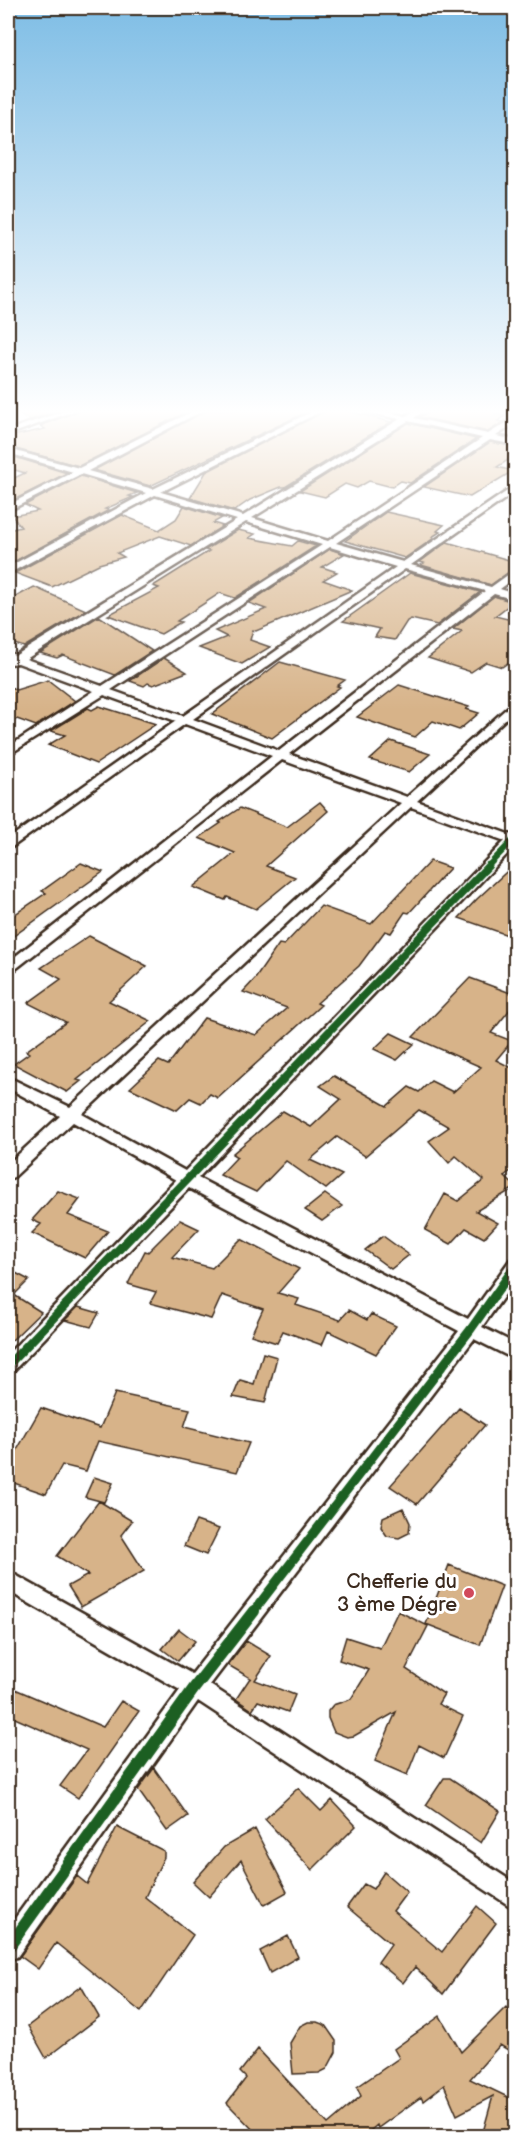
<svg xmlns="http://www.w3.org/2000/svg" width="523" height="2144" font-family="'Balsamiq Sans',sans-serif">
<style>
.building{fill:#d7b389;stroke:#3b2a1e;stroke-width:1.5}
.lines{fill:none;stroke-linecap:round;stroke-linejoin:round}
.street-casing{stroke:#3b2a1e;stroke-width:5}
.street{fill:#fff;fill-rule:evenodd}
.cycleway-far3-casing{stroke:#fff;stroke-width:9}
.cycleway-far2-casing{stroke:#fff;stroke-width:11}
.cycleway-far1-casing{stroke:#fff;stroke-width:13}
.cycleway-casing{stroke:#fff;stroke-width:16}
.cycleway-far3{stroke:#1b5e20;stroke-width:6}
.cycleway-far2{stroke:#1b5e20;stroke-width:8}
.cycleway-far1{stroke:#1b5e20;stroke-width:9}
.cycleway{stroke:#1b5e20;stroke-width:12}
.poi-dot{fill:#d1495b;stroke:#fff;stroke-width:2}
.labels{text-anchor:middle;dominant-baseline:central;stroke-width:6;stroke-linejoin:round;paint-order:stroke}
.near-poi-label{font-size:20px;fill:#3b2a1e;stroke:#fff;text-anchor:end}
</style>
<rect width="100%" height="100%" fill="#fff"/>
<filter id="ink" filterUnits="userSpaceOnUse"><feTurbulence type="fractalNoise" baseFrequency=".0167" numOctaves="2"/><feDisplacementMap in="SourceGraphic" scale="12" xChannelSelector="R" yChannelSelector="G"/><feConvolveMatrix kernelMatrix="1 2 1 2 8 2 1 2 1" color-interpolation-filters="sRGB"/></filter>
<g filter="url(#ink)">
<!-- building -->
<path class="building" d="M10,410H61L30,420Z
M79,410H191L79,466L8,447V437L45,429L40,426Z
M206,410H311L150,486L94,470Z
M326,410H344L391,422L285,487H281L250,500L234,511L190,498L206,472Z
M434,410H504L496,414L504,416L498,421L503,422L488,432L419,417Z
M408,423L476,439L410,483L401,481L392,487L369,481L357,488L345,484L325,497L300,491Z
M490,442L516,447V455L497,467L513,471L470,497L424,487Z
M8,455L67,473L14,500L8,497V481L25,473L8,468Z
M81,476L137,493L129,496L133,497L105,509L109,510L8,565V530L21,527L12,516L38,511L25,505Z
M184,506L222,518L213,523L223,526L191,546L160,536L117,553L124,557L99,564L52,587L15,573L122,515L159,530L176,519Z
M386,512L444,525L437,531L440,532L432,537L434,538L405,558L345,541Z
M238,530L255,534L249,538L292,546L298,541L316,546L235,598L220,593L177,621L181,622L161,634L108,615L159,588L153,586L209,551L205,550Z
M447,542L516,562V567L491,585L421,565L424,563L420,562Z
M330,549L344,554L322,567L337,572L323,580L352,590L256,631L253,630L250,640L270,647L242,664L199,648L227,637L215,631L266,609L249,603Z
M410,573L480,592L437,625L411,619L407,621L395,640L375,637L380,629L343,621Z
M34,587L86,610L24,647L8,642V601Z
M494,596L513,602L495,616L516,621V657L502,667L486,662L471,672L428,658L462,631L453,629Z
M99,616L152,651L115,675L63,655L57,658L40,653Z
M164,658L187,672L153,685L148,683L144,686L130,681Z
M280,662L345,680L337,686L340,687L272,738L212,714Z
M48,680L75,701L36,726L17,719L8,724V686L16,690Z
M399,685L469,707L466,709L479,713L459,730L433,721L415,737L357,717Z
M99,706L156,724L96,764L48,745L65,735L51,731L88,708L92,710Z
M391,741L430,754L409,772L370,760Z
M320,802L328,811L266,866L295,877L256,909L227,897L225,900L193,887L235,853L199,838L221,823L219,822L240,808L287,827Z
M430,861L450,868L409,913L405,912L391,933L385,931L359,966L317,1003L321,1005L218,1098L210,1094L201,1103L190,1098L177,1110L130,1088L159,1061L168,1065L204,1018L256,1035L287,1008L243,992L255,979L279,944L284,945L321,906L371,924Z
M81,863L103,872L8,940V919L46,893L42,891Z
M516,863V938L459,918L477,899Z
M89,936L147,966L109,1001L151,1021L77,1080L81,1081L67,1092L14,1064L29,1053L26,1051L66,1022L28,1003L61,979L41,968Z
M470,978L516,995V1002L491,1033L512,1041L496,1060L516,1070V1167L504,1176L516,1187L476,1211L498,1223L484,1238L466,1228L451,1244L425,1230L445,1194L458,1201L484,1180L456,1156L449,1163L429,1141L449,1127L419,1110L365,1156L337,1137L310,1160L342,1175L326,1189L286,1161L256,1192L220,1175L237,1157L232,1154L283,1111L311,1127L341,1099L320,1086L334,1076L387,1106L409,1087L419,1092L431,1081L453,1092L481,1067L413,1037Z
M391,1033L414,1044L397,1060L374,1049Z
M58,1191L80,1199L68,1215L108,1231L85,1258L32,1233L41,1224L32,1220Z
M325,1194L342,1206L322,1221L305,1210Z
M180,1220L199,1229L172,1257L212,1268L241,1239L299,1269L278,1293L299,1299L296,1305L340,1320L349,1310L367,1320L371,1314L396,1326L376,1354L328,1331L322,1345L283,1331L277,1343L251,1335L263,1309L222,1295L211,1319L150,1303L156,1292L128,1284L145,1251L148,1252Z
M383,1236L409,1255L391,1269L365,1250Z
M8,1269L29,1280L14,1295L41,1312L8,1344Z
M78,1307L99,1313L91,1327L65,1320Z
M263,1353L277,1357L265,1403L233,1397L240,1380L254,1384Z
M115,1393L190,1409L184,1427L249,1443L237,1472L98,1441L86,1471L62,1465L46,1494L8,1481V1466L41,1408L100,1428Z
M459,1408L485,1425L417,1504L390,1486Z
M94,1477L113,1483L104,1502L85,1497Z
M99,1501L132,1521L121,1535L144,1571L81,1607L68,1586L88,1575L57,1556Z
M403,1508L410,1523L409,1533L399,1538L387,1536L381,1527L383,1517Z
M196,1521L219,1529L206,1555L184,1546Z
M449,1565L502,1586L480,1645L426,1624Z
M398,1611L428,1626L406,1669L444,1694L438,1704L463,1716L444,1758L419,1745L407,1775L375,1761L396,1712L354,1736L347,1737L334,1732L328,1718V1711L333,1705L351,1699L369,1670L339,1660L346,1637L380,1648Z
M179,1629L195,1641L178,1661L162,1649Z
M246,1641L271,1656L255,1680L295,1695L288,1712L258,1701L252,1710L236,1699L250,1678L252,1679L228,1665Z
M8,1686L103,1727L121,1701L139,1711L78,1798L60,1786L87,1750L8,1715Z
M154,1768L188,1816L167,1831L138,1790Z
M444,1778H450L500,1811L481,1843L426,1805Z
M298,1788L321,1811L332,1800L356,1826L312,1870L265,1819Z
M117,1827L164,1851V1857L145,1897L193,1935L141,2012L56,1943L38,1969L20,1956L77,1876L87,1884Z
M255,1829L287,1892L264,1905L241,1860L209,1897L193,1882L224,1847Z
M384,1872L407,1892L393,1911L442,1952L477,1906L496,1923L443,1994L415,1967L403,1983L378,1962L391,1944L347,1907L364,1884L373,1889Z
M288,1936L298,1957L270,1973L260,1951Z
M81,1986L99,2017L46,2058L28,2026Z
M506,2007L516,2017V2055L500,2045L470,2079L516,2101V2136H493L483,2132L493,2096L457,2115L444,2085L423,2101L421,2097L378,2128L377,2125L364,2136H259L227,2103L246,2078L240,2072L258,2049L328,2124L361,2096L357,2087L399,2058L394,2049L440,2016L461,2052Z
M308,2022H317L325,2025L336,2041V2052L327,2069L319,2073L293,2074L290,2043L300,2026Z"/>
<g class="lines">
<!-- street casing -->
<g class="street-casing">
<path id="street" d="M67,410H77L8,435V430Z
M195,410H204L88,471L153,489L315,410H324L161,492L243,516L400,419L366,412L365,410H377L406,416L416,410H425L414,418L488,434L516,417V423L496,436L516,440V445L490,440L336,543L403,562L516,485V491L411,565L491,587L516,569V577L500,589L516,594V600L494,594L289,754L407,797L516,700V709L417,801L511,835L516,833V845L198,1178L468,1319L510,1260L516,1259V1279L482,1327L516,1344V1360L474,1339L210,1685L516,1884V1910L198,1701L17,1957L8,1960V1928L180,1690L8,1591V1571L192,1674L459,1331L189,1188L14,1370L8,1372V1354L176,1180L73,1122L14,1177L8,1179V1164L60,1116L8,1088V1077L70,1107L401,803L282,760L13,971L8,972V962L272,756L185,724L12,847L8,848V839L176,721L104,695L8,755V747L94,691L18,663L9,664L8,653L16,655L237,520L155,495L8,574V567L146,493L81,474L8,511V505L73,472L8,453V449L79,468ZM408,421L482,438L328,541L252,518ZM246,522L322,545L102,686L26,659ZM330,547L396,567L183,716L111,690ZM405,569L485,591L279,751L193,719ZM411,807L505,841L185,1171L82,1114Z"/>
</g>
<!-- street -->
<use href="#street" class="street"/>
<!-- cycleway-far3 casing -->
<g class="cycleway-far3-casing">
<path id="cycleway-far3" d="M486,868L516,837"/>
</g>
<!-- cycleway-far2 casing -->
<g class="cycleway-far2-casing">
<path id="cycleway-far2" d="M172,1195L488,866"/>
</g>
<!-- cycleway-far1 casing -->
<g class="cycleway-far1-casing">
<path id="cycleway-far1" d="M8,1365L173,1193
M253,1612L471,1329L516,1265"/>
</g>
<!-- cycleway casing -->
<g class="cycleway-casing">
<path id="cycleway" d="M8,1948L195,1687L254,1611"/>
</g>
<!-- cycleway-far3 -->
<use href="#cycleway-far3" class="cycleway-far3"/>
<!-- cycleway-far2 -->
<use href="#cycleway-far2" class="cycleway-far2"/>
<!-- cycleway-far1 -->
<use href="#cycleway-far1" class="cycleway-far1"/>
<!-- cycleway -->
<use href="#cycleway" class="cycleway"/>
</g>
</g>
<!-- sky -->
<linearGradient id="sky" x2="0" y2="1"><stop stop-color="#7ebde5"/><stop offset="0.58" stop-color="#fff"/><stop offset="1" stop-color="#fff" stop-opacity="0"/></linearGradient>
<rect width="523" height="710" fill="url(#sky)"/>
<!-- markers -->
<circle class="poi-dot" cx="469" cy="1593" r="6"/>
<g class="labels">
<!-- near-poi labels -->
<g class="near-poi-label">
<text x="457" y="1582">Chefferie du<tspan x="457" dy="23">3 ème Dégre</tspan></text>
</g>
</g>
<!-- margin -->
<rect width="523" height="2144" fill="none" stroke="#fff" stroke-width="30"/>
<rect x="15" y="15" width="493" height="2114" fill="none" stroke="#3b2a1e" stroke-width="2" filter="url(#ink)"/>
</svg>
